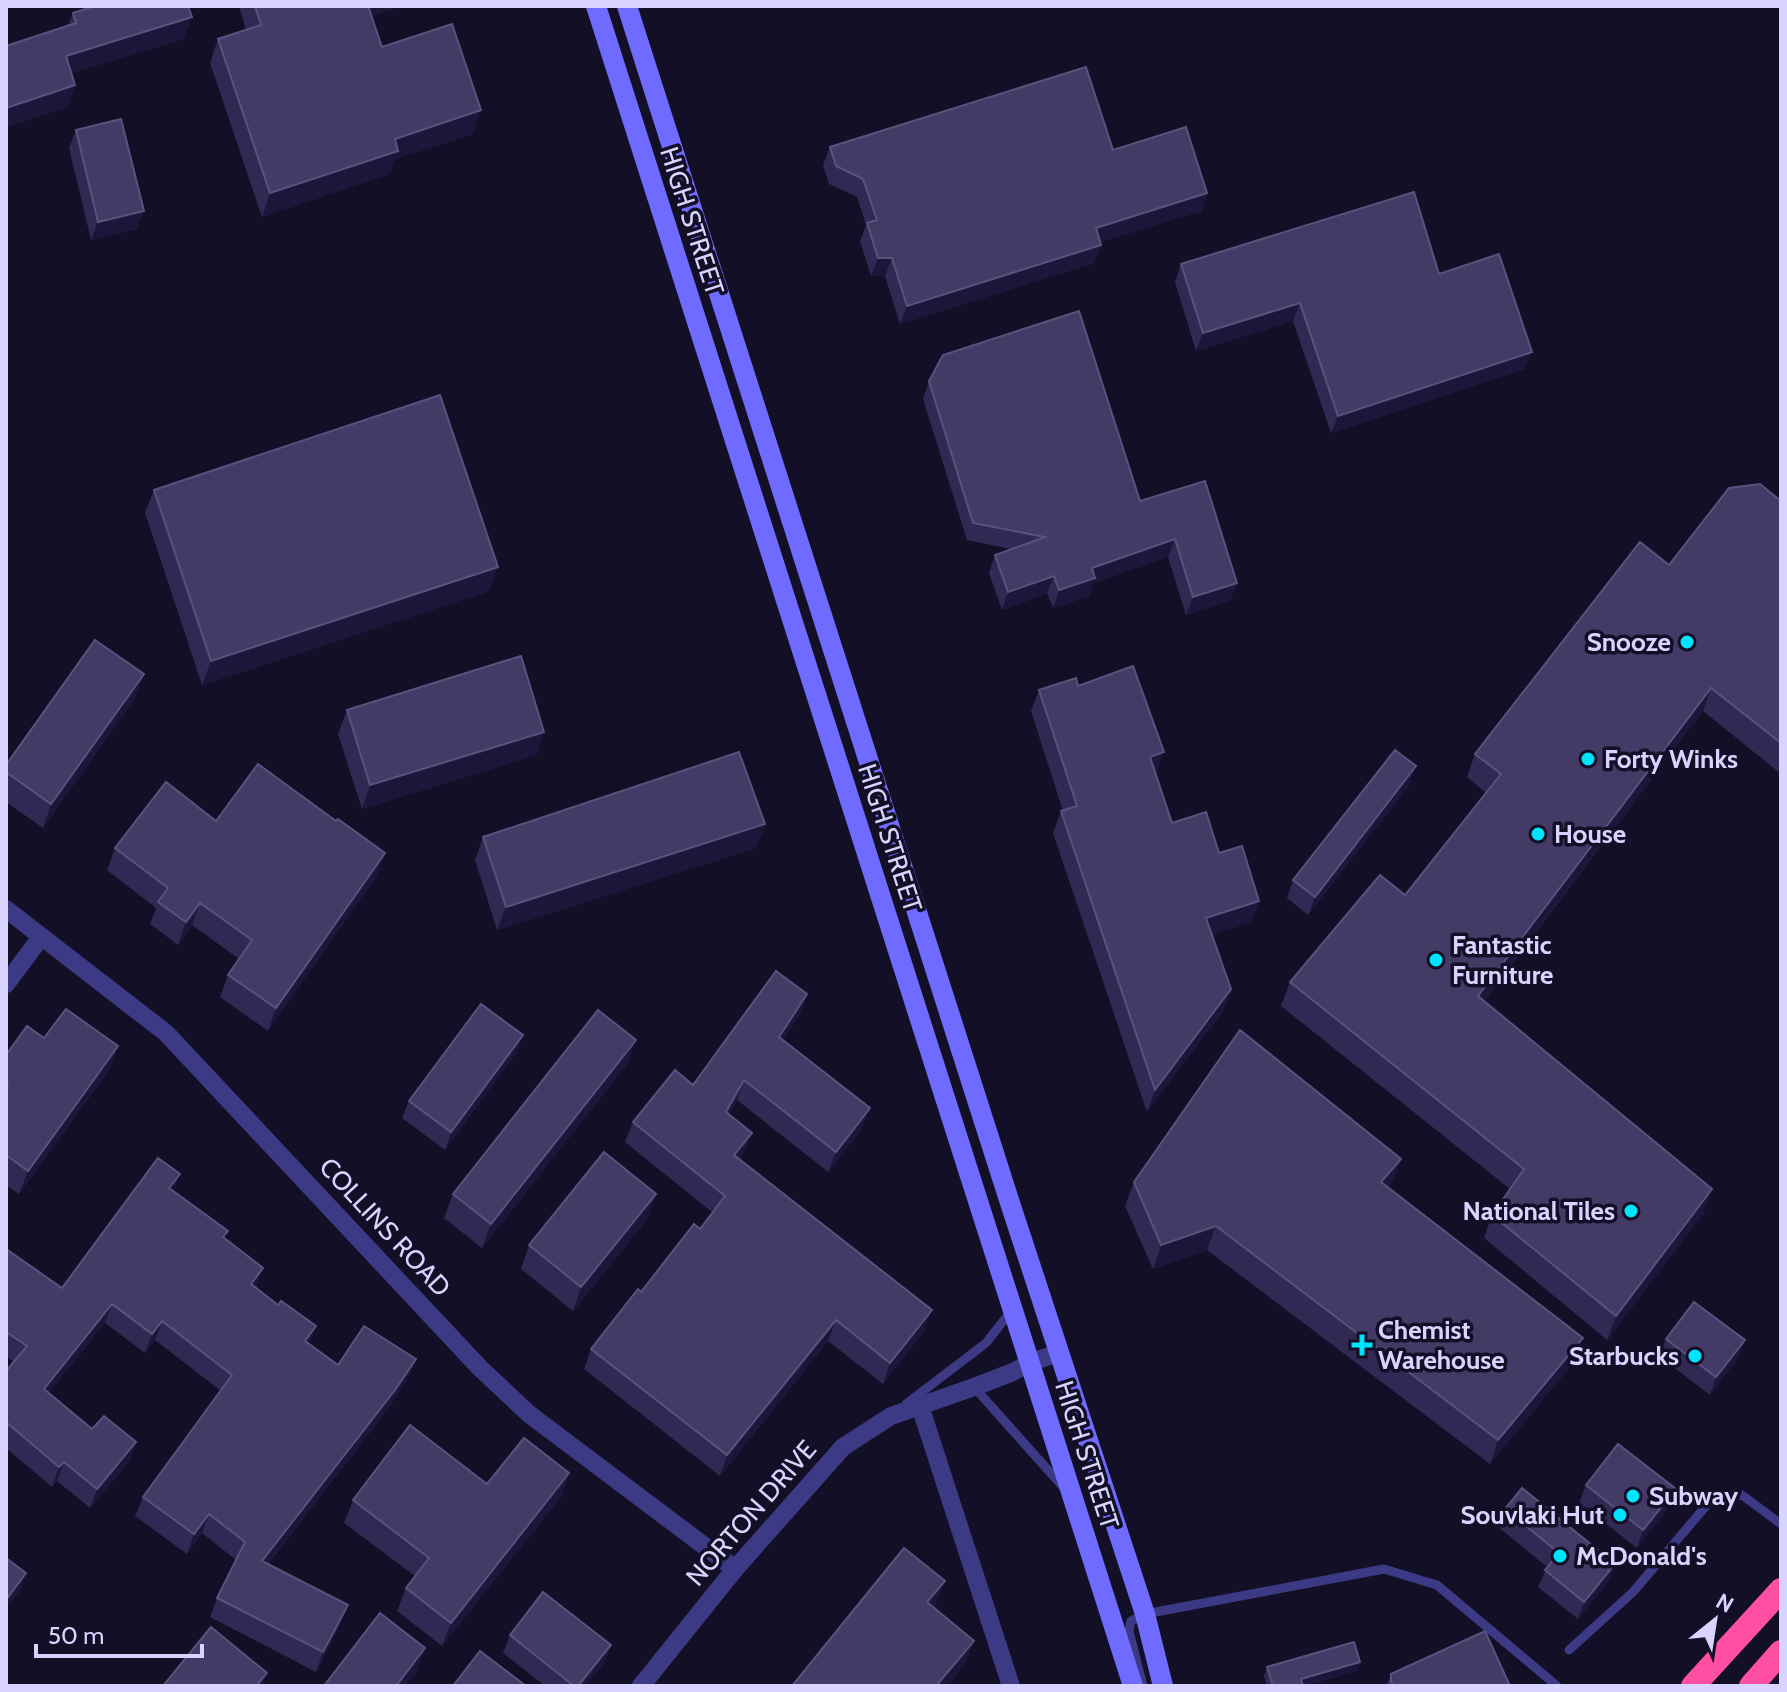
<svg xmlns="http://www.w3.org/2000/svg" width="1787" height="1692" font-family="Cabin,sans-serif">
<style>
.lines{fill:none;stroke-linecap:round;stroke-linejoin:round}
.lane{stroke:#3d3a85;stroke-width:9}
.street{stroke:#3d3a85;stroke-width:18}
.secondary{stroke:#6f6bff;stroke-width:20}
.highway{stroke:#ff4fa3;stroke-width:24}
.wall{fill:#312854}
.shaded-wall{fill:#1d163a}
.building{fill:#433a66;stroke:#5a527e;stroke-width:2}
.poi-dot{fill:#00e5ff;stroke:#130f26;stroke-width:3}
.labels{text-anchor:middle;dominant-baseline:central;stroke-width:7;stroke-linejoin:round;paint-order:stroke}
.street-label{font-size:26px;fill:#d9d4ff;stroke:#130f26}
.poi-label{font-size:26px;font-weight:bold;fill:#d9d4ff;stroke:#130f26;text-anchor:start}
</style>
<rect width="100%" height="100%" fill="#130f26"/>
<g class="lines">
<!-- lane -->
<path class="lane" d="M974,1387L1064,1488
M906,1404L986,1343L1011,1311
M1569,1650L1633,1592L1711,1500L1742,1495L1781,1524
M1143,1686L1129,1631L1131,1621L1145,1614L1384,1569L1437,1585L1557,1686"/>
<!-- street -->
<path class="street" d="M6,909L166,1033L480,1368L529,1414L735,1569
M6,984L41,937
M920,1406L1011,1686
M641,1686L735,1569L843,1447L891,1416L974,1387L1013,1372L1031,1362L1059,1353"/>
<!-- secondary -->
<path class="secondary" d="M596,6L1133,1686
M627,6L1010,1203L1145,1614L1163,1686"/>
<!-- highway -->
<path class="highway" d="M1693,1686L1781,1590
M1751,1686L1781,1652"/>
</g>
<!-- wall -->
<path class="wall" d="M239,6H401L371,16L382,47L473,134L395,159L390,174L262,217L210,63L218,39L246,30Z
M73,13L184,39L71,73L75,85L68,107L6,127V46L68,25Z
M76,130L137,229L91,240L69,148Z
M830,147L1113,150L1207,193L1201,211L1100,242L1101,245L1094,263L900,324L885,276H871L860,241L866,225L857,197L829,184L823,165Z
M1181,264L1439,274L1525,369L1331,433L1293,321L1196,351L1175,282Z
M929,381L1140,501L1237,583L1230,601L1186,615L1168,557L1093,583L1089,596L1053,608L1047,593L1002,610L989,573L995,555L1011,549L967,540L923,399Z
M154,490L489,591L202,685L145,513Z
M1781,501V774L1703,711L1484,1001L1704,1213L1607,1340L1484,1238L1492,1215L1510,1189L1281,1006L1290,982L1405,895L1486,793L1467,777L1475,754L1669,565Z
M144,674L135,698L43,828L6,802V765Z
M1078,686L1156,774L1172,823L1219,853L1259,901L1251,922L1212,935L1231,989L1223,1011L1147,1112L1053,833L1061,811H1063L1031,711L1039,690Z
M347,710L544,732L536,755L362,809L338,734Z
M1410,784L1308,915L1287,898L1293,880Z
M216,821L377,875L268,1031L220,997L228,975L239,959L192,925L178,945L150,924L156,908L107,870L115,848Z
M765,824L756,848L497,930L475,860L483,837Z
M807,994L800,1014L783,1040L862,1129L828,1172L737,1100L729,1114L744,1153L739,1159L924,1331L883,1384L828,1341L720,1476L584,1369L591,1349L641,1292L700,1229L713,1213L625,1142L633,1122L693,1085Z
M523,1035L516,1053L445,1150L402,1118L409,1101Z
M44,1038L118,1046L109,1070L19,1194L6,1185V1055Z
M628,1063L482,1248L444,1218L453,1194Z
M1401,1159L1392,1183L1388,1188L1574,1362L1490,1464L1207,1250L1153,1269L1125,1206L1134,1182Z
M174,1191L225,1239L256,1288L278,1305L316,1326L309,1344L338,1365L416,1359L408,1378L388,1409L268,1564L340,1624L316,1672L210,1617L217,1598L236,1560L202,1533L187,1554L135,1516L143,1497L221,1391L155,1340L145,1353L105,1323L49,1393L92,1429L136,1442L129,1462L90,1508L57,1481L52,1487L6,1448V1371L14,1362L6,1356V1249L62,1288Z
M648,1218L573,1311L521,1269L529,1245Z
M1666,1339L1745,1340L1738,1358L1710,1395L1659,1356Z
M569,1473L561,1497L442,1646L397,1611L406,1588L415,1576L344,1523L353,1500Z
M1586,1485L1669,1507L1637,1548L1579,1503Z
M1505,1509L1615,1564L1608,1582L1578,1619L1538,1587L1547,1567L1498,1527Z
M510,1635L611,1645L604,1663L586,1686H545L503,1653Z
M1360,1662L1357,1671L1304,1686H1267L1264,1676L1267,1667Z
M1391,1674L1510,1686H1386Z"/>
<!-- shaded-wall -->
<path class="shaded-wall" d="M362,6H401L357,21Z
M192,17L184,39L58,77L66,56Z
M75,85L68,107L6,127V108Z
M481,110L473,134L395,159L390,174L262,217L270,193L395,139Z
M1207,193L1201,211L1089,246L1096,228Z
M144,211L137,229L91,240L98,222Z
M1101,245L1094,263L900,324L907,306Z
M878,258H892L885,276H871Z
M1300,303L1293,321L1196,351L1203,333Z
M1532,352L1525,369L1331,433L1338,416Z
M1175,539L1168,557L1093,583L1089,596L1053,608L1059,590L1092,568Z
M498,567L489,591L202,685L211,661Z
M1054,576L1047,593L1002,610L1008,592Z
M1237,583L1230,601L1186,615L1193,597Z
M144,674L135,698L43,828L51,804Z
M1711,688L1703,711L1469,1020L1478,996Z
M544,732L536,755L362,809L370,785Z
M1164,752L1156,774L1150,757Z
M1416,766L1410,784L1308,915L1315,897Z
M765,824L756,848L497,930L506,907Z
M385,853L377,875L268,1031L276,1008Z
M1259,901L1251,922L1198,940L1206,918Z
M200,903L192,925L178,945L186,922Z
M1231,989L1223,1011L1147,1112L1155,1090Z
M807,994L800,1014L771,1057L779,1037Z
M523,1035L516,1053L445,1150L451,1132Z
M636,1040L628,1063L482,1248L491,1224Z
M118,1046L109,1070L19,1194L28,1171Z
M744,1080L737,1100L718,1132L726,1112Z
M870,1108L862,1129L828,1172L836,1152Z
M752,1133L744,1153L726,1175L734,1155Z
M1401,1159L1392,1183L1372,1206L1381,1182Z
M180,1174L173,1193L169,1188Z
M1712,1189L1704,1213L1607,1340L1616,1316Z
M656,1194L648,1218L573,1311L581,1287Z
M1216,1226L1207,1250L1153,1269L1161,1245Z
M263,1268L256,1288L251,1284Z
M112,1304L105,1323L37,1408L44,1389Z
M932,1310L924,1331L883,1384L890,1363Z
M836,1320L828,1341L720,1476L727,1455Z
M162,1321L155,1340L145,1353L152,1334Z
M316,1326L309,1346L305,1341Z
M1583,1338L1574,1362L1490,1464L1498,1440Z
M1745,1340L1738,1358L1710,1395L1716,1377Z
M416,1359L408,1378L388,1409L255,1580L262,1561Z
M136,1442L129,1462L90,1508L97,1489Z
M64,1462L57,1481L52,1487L59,1467Z
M569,1473L561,1497L442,1646L451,1623Z
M1676,1489L1669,1507L1637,1548L1643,1530Z
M209,1514L202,1533L187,1554L194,1534Z
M1615,1564L1608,1582L1578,1619L1584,1602Z
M26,1573L20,1591L6,1609V1600Z
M945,1581L936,1605L919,1626L927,1602Z
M348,1605L340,1624L316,1672L323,1652Z
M974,1641L965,1665L947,1686H936Z
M611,1645L604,1663L586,1686H578Z
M425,1648L417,1672L406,1686H396Z
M1360,1662L1357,1671L1304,1686H1299L1301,1679Z
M267,1673L262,1686H256Z"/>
<!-- building -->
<path class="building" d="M95,6H188L192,17L66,56L75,85L6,108V46L76,23L73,13Z
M255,6H368L382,47L452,24L481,110L395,139L398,151L270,193L218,39L261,25Z
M1086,67L1113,150L1186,127L1207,193L1096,228L1101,245L907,306L892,258H878L867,223L877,220L863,179L836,166L830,147Z
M121,119L144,211L98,222L76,130Z
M1414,192L1439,274L1499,254L1532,352L1338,416L1300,303L1203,333L1181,264Z
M1079,311L1140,501L1205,481L1237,583L1193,597L1175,539L1092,568L1095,578L1059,590L1054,576L1008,592L995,555L1045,537L973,523L929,381L943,355Z
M440,395L498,567L211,661L154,490Z
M1760,484L1781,501V743L1711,688L1478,996L1712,1189L1616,1316L1492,1215L1524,1169L1290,982L1380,875L1405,895L1501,774L1475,754L1640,542L1669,565L1729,488Z
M95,640L144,674L51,804L6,772V765Z
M521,656L544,732L370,785L347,710Z
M1133,666L1164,752L1150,757L1172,823L1206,812L1219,853L1242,846L1259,901L1206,918L1231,989L1155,1090L1061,811L1077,806L1039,690L1076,678L1078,686Z
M1395,750L1416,766L1315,897L1293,880Z
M739,752L765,824L506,907L483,837Z
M258,764L336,821L338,819L385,853L276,1008L228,975L252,940L200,903L186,922L158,902L168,888L115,848L166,782L216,821Z
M776,971L807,994L779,1037L870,1108L836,1152L744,1080L726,1112L752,1133L734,1155L932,1310L890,1363L836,1320L727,1455L591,1349L638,1289L641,1292L694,1224L700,1229L725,1196L633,1122L675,1070L693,1085Z
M481,1004L523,1035L451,1132L409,1101Z
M66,1009L118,1046L28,1171L6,1155V1085L8,1083L6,1081V1055L27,1026L44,1038Z
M598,1010L636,1040L491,1224L453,1194Z
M1240,1030L1401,1159L1381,1182L1583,1338L1498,1440L1216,1226L1161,1245L1134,1182Z
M604,1152L656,1194L581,1287L529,1245Z
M158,1158L180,1174L169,1188L228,1231L223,1237L263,1268L251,1284L278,1305L281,1301L316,1326L305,1341L338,1365L364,1326L416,1359L395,1390L262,1561L348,1605L323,1652L217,1598L245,1542L209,1514L194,1534L143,1497L232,1375L162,1321L152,1334L112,1304L44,1389L92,1429L104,1416L136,1442L97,1489L64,1462L59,1467L6,1422V1371L27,1346L6,1332V1249L62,1288Z
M1694,1302L1745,1340L1716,1377L1666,1339Z
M410,1425L487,1484L524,1438L569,1473L451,1623L406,1588L429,1558L353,1500Z
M1618,1444L1676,1489L1643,1530L1586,1485Z
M1522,1488L1615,1564L1584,1602L1545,1570L1559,1553L1505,1509Z
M904,1548L945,1581L927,1602L974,1641L936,1686H792Z
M6,1558L26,1573L6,1600Z
M543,1592L611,1645L578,1686H574L510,1635Z
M380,1613L425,1648L396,1686H324Z
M211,1627L267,1673L256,1686H163Z
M1485,1631L1510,1686H1393L1391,1681V1674Z
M1354,1642L1360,1662L1301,1679L1303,1686H1273L1267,1667Z
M480,1651L526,1686H453Z"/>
<!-- markers -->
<g class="poi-dot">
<circle cx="1687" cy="642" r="8"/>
<circle cx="1588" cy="759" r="8"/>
<circle cx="1538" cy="834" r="8"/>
<circle cx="1436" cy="960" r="8"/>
<circle cx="1631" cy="1211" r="8"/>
<path d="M1358 1333h8v8h8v8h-8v8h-8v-8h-8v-8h8z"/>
<circle cx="1695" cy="1356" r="8"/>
<circle cx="1633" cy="1496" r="8"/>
<circle cx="1620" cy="1515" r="8"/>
<circle cx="1560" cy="1556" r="8"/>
</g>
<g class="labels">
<!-- street labels -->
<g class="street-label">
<text transform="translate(692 221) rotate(72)">HIGH STREET</text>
<text transform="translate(890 838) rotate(72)">HIGH STREET</text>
<text transform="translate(385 1227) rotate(47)">COLLINS ROAD</text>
<text transform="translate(1087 1455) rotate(72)">HIGH STREET</text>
<text transform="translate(751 1513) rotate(-49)">NORTON DRIVE</text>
</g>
<!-- poi labels -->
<g class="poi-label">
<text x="1671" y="642" text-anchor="end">Snooze</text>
<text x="1604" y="759">Forty Winks</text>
<text x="1554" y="834">House</text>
<text x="1452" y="945">Fantastic<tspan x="1452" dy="30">Furniture</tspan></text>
<text x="1615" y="1211" text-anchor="end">National Tiles</text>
<text x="1378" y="1330">Chemist<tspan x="1378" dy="30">Warehouse</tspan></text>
<text x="1679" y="1356" text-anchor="end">Starbucks</text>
<text x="1649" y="1496">Subway</text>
<text x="1604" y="1515" text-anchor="end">Souvlaki Hut</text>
<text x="1576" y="1556">McDonald's</text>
</g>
</g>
<!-- border -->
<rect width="1787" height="1692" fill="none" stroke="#d9d4ff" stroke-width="16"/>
<!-- north arrow -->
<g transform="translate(1715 1620) rotate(30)" stroke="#130f26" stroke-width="6" paint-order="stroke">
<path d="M0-6L14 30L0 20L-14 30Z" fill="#d9d4ff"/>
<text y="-12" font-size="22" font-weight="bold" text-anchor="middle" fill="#d9d4ff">N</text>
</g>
<!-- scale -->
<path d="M36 1644v12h166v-12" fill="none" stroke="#d9d4ff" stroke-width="4"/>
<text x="48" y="1644" font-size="24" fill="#d9d4ff" stroke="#130f26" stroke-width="6" paint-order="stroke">50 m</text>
</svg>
